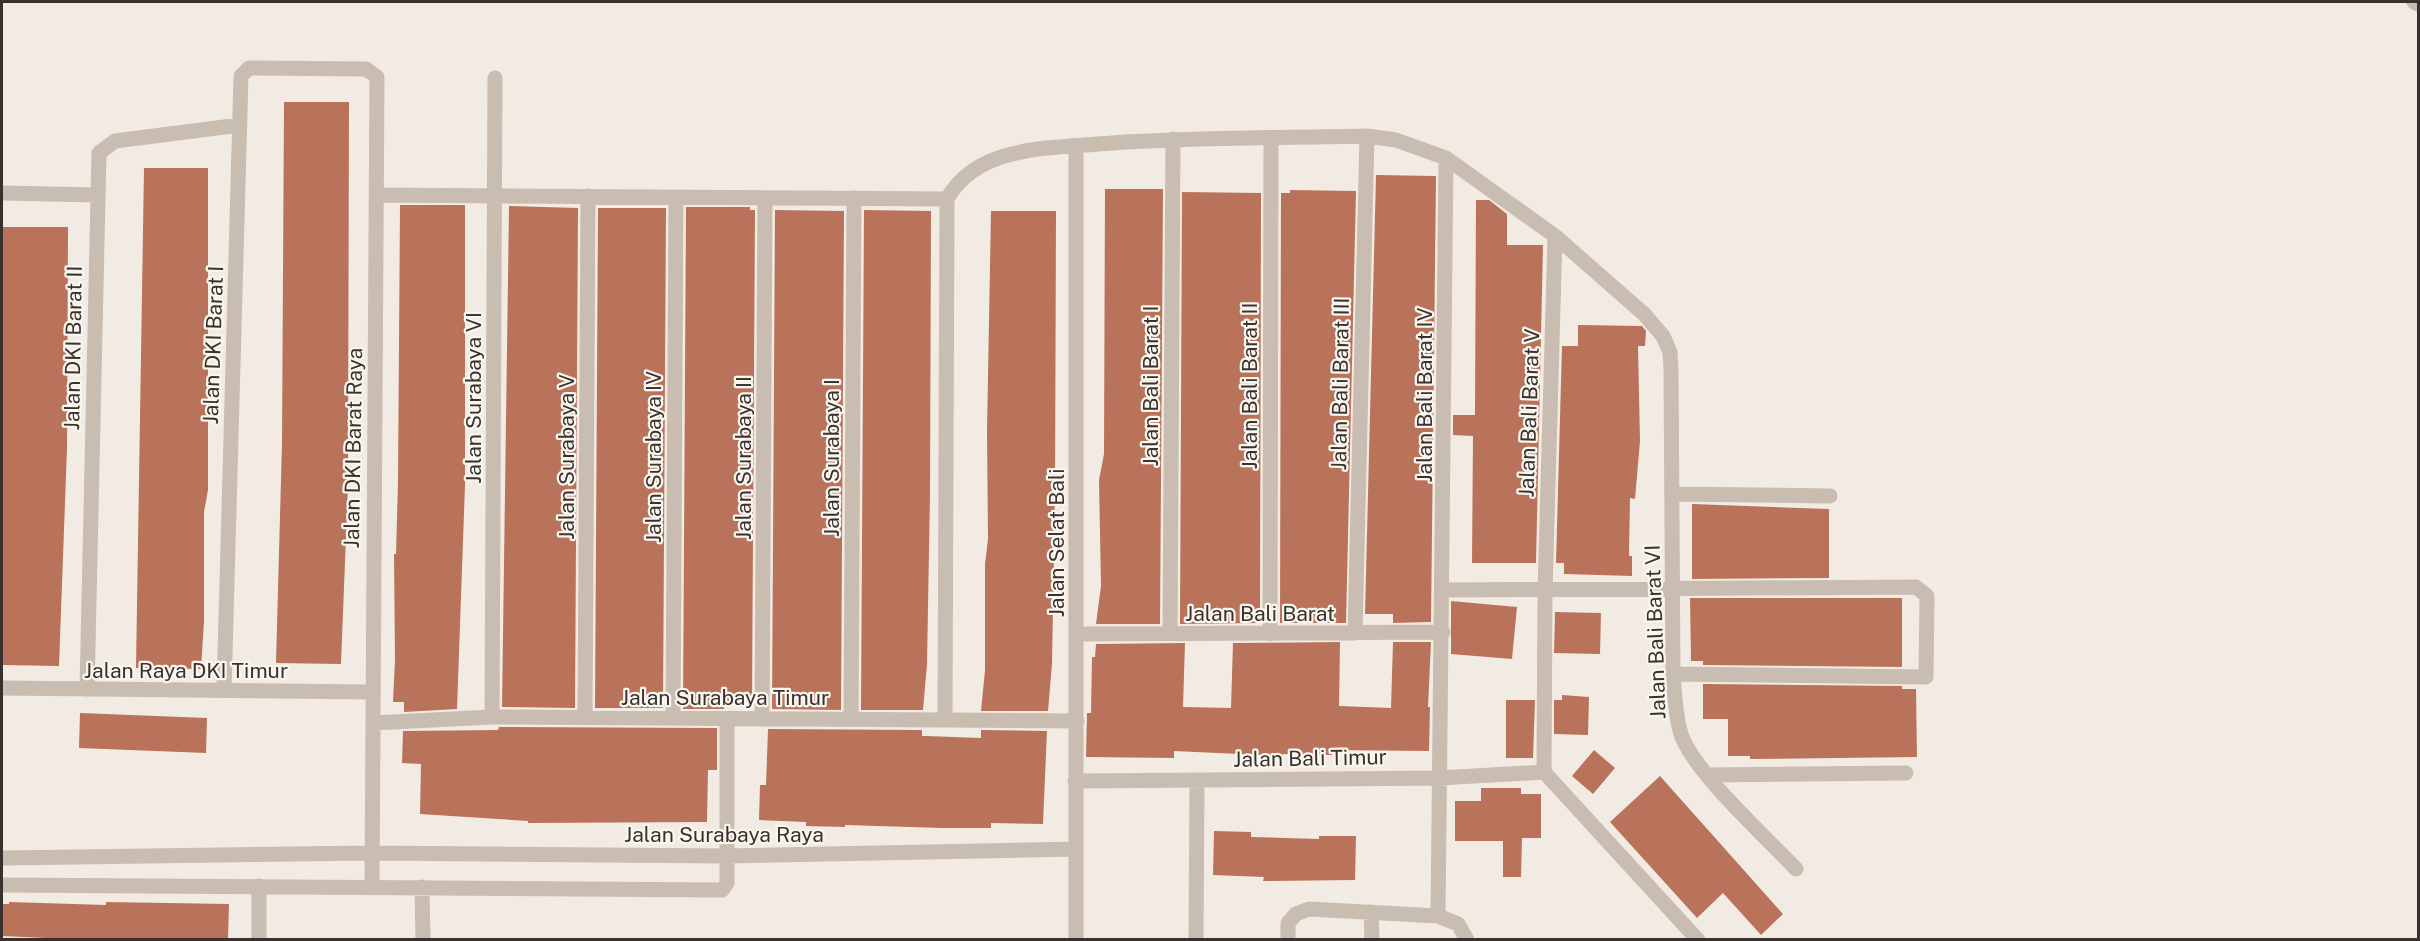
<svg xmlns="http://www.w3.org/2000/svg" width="2420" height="941" font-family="'Public Sans',sans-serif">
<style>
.building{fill:#b9735a}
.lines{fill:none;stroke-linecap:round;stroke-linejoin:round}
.minor{stroke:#c9bcb0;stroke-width:15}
.labels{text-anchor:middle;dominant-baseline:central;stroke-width:4.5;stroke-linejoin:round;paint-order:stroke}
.street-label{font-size:21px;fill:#39312d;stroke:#f9f5ef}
</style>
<rect width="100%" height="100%" fill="#f2ebe3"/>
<!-- building -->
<path class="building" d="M284,102H349L348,485L341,664L276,663L282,443Z
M144,168H208V490L204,512V621L201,669L136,668Z
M1376,175L1436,176L1431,622L1393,623V614H1365Z
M1105,189H1163L1160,624H1096L1101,586L1099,480L1104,454Z
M1290,190L1356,191L1346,623H1280L1281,193H1290Z
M1182,192L1261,193L1260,623L1180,624Z
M1476,200H1489L1507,214V245H1543L1536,563H1472L1473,436L1453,435V415H1475Z
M400,205H465V485L457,709L404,712V702H393L395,660L394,554H396L398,482Z
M509,206L578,208L575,708L502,707Z
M686,207H750V210H755L752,702H724V709H683Z
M598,208H666L663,708H595Z
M775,210L844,211L841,710L772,709Z
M864,210L931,211L930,494L927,664L923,710H861Z
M991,211H1056L1055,495L1052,664L1048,711H981L985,670V564L988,539L987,431Z
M2,227H68L67,448L59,666L2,665Z
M1578,325L1642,326L1646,331L1645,346H1638L1640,441L1635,499L1630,498L1629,556H1632V576L1564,574V563H1556L1562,346H1578Z
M1692,504L1829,509V578L1692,579Z
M1690,598H1902V667L1703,665V661H1691Z
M1451,601L1517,607L1512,659L1451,654Z
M1555,612L1601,613L1600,654L1554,653Z
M1340,642L1339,706L1391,708L1393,642H1431L1428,707H1430L1429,751L1332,750V755L1283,754V756L1174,751V758L1086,757L1087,713H1091L1092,657H1095L1096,644L1185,643L1183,707L1231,708L1233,643Z
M1703,684L1902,686V689H1916L1917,757L1750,759V756H1728V719H1703Z
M1562,695L1589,697L1588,735L1554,734V700H1562Z
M1506,700H1535L1533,758H1506Z
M80,713L207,718L206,753L79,748Z
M499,727L717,728V770H708L707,822L528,823V821L420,814L421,764L402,763L403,731L498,730Z
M768,729L922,730V736H926L981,738V730L1047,731L1043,824L991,823V828H942L845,825V827L806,826V822L759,820L760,785H766Z
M1594,750L1615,768L1593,794L1572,776Z
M1660,776L1783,914L1761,935L1723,893L1697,918L1610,822Z
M1481,788H1521V794H1541V838H1522L1521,877H1503V841H1455V801H1481Z
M1214,831L1251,832V837L1319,839V836H1356L1355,880L1263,881L1264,877L1213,875Z
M9,902L106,905V902L229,904L228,939H66L2,936V904H9Z"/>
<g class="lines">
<!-- minor -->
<path class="minor" d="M2414,2L2418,4
M1076,146V940
M2,193L97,195
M377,195L947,199
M1555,236L1545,592L1544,772L1698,940
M1672,494L1830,496
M1443,590L1916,587L1927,596L1926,677L1673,674
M1355,633L1367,136
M1078,634L1443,632
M1170,634L1173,139
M1270,634L1271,138
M2,688L371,692
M87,690L99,153L115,141L240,125
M224,690L241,76L249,68L366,69L377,77L372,887
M492,717L495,78
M585,718L588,196
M673,718L676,197
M762,719L765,198
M851,719L854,198
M945,720L947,199C960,176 982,162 1008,155C1041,146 1078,146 1112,143C1197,137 1282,138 1367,136L1396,140L1446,158L1555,236L1644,314L1663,336L1670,352L1671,370L1673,674C1675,695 1675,717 1682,737C1698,776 1765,836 1796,869
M373,723L492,717L1077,721
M1707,775L1906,773
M1075,781L1439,778L1544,772
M2,858L372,853L726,856L1076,849
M2,885L722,890L727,883V721
M422,887L423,940
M1371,912L1372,940
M1438,916L1446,158
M259,940V886
M1196,940L1197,780
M1288,940V923L1296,914L1309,909L1438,916L1458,924L1467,940"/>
</g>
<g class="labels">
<!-- street labels -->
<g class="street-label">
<text transform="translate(213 345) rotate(-88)">Jalan DKI Barat I</text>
<text transform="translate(73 348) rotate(-89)">Jalan DKI Barat II</text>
<text transform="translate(1340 384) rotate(-89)">Jalan Bali Barat III</text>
<text transform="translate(1150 386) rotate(-90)">Jalan Bali Barat I</text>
<text transform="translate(1249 386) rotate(-90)">Jalan Bali Barat II</text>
<text transform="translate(1424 395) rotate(-90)">Jalan Bali Barat IV</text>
<text transform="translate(473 398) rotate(-90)">Jalan Surabaya VI</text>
<text transform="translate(1529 413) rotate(-88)">Jalan Bali Barat V</text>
<text transform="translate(353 448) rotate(-89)">Jalan DKI Barat Raya</text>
<text transform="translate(566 457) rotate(-90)">Jalan Surabaya V</text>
<text transform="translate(653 457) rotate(-90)">Jalan Surabaya IV</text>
<text transform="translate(743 458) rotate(-90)">Jalan Surabaya II</text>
<text transform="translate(831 458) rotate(-90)">Jalan Surabaya I</text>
<text transform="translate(1056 543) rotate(-90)">Jalan Selat Bali</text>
<text x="1260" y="613">Jalan Bali Barat</text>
<text transform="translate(1655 632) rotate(-92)">Jalan Bali Barat VI</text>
<text x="186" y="670">Jalan Raya DKI Timur</text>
<text x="725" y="697">Jalan Surabaya Timur</text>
<text transform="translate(1310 758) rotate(-1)">Jalan Bali Timur</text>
<text x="724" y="834">Jalan Surabaya Raya</text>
</g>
</g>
<!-- border -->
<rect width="2420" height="941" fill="none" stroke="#39312d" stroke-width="6"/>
</svg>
